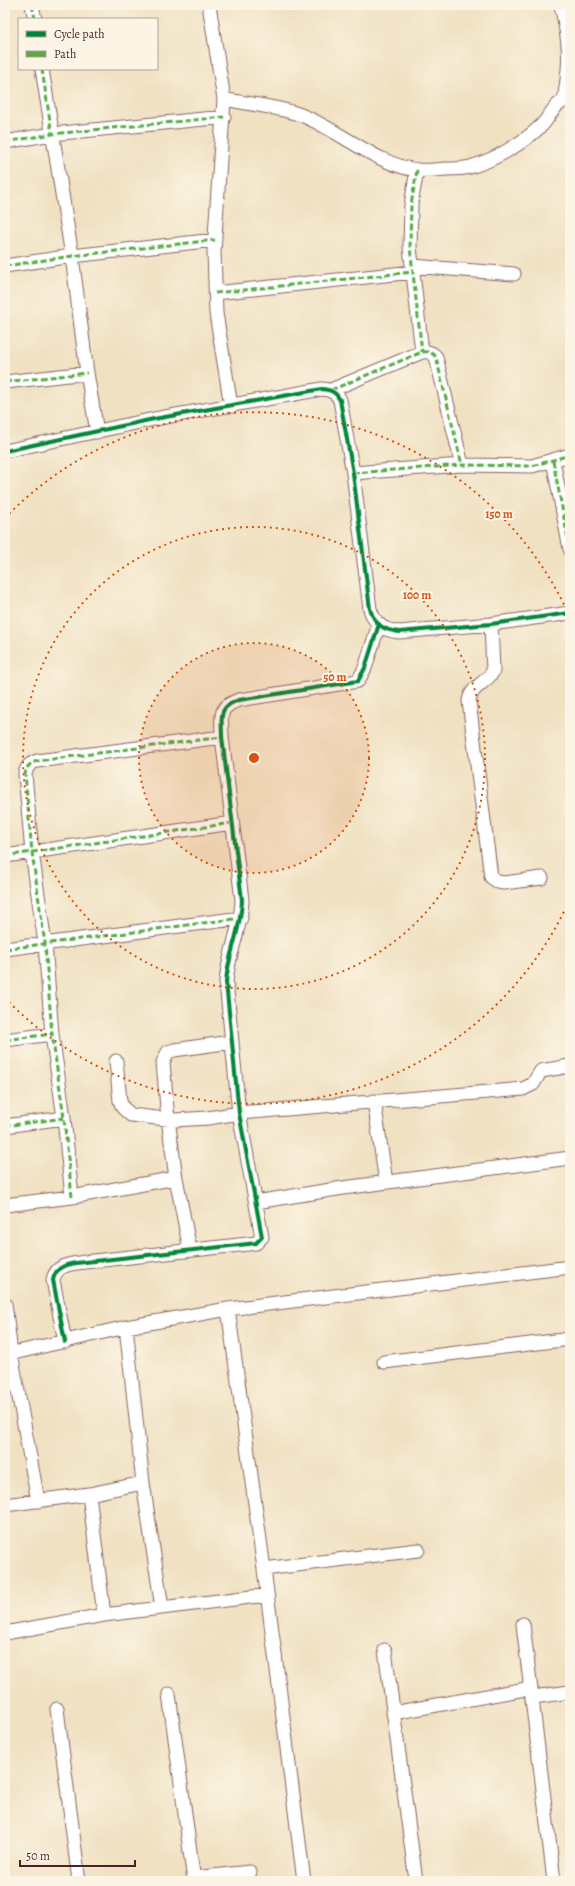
<svg xmlns="http://www.w3.org/2000/svg" width="575" height="1886" font-family="Alegreya,serif">
<style>
.lines{fill:none;stroke-linecap:round;stroke-linejoin:round}
.minor-casing{stroke:#846360;stroke-width:15}
.minor{stroke:#fff;stroke-width:13}
.quiet{stroke:#57aa44;stroke-width:3;stroke-dasharray:6 3;stroke-linecap:butt}
.cycleway-casing{stroke:#fcf5e5;stroke-width:6}
.cycleway{stroke:#00873e;stroke-width:4}
.ring{fill:none;stroke:#d8530f;stroke-width:2;stroke-dasharray:2 4}
.centre{fill:#d8530f;stroke:#fcf5e5;stroke-width:2}
.ring-label{font-size:12px;text-anchor:middle;font-weight:bold;fill:#d8530f;stroke:#fcf5e5;stroke-width:4;stroke-linejoin:round;paint-order:stroke}
</style>
<rect width="100%" height="100%" fill="#fcf5e5"/>
<filter id="ink" filterUnits="userSpaceOnUse"><feTurbulence type="fractalNoise" baseFrequency=".025" numOctaves="2"/><feDisplacementMap in="SourceGraphic" scale="8" xChannelSelector="R" yChannelSelector="G"/><feConvolveMatrix kernelMatrix="1 2 1 2 8 2 1 2 1" color-interpolation-filters="sRGB"/></filter>
<filter id="wash" filterUnits="userSpaceOnUse"><feTurbulence type="fractalNoise" baseFrequency=".012" numOctaves="4" result="noise"/><feDisplacementMap in="SourceGraphic" scale="16" xChannelSelector="R" yChannelSelector="G"/><feGaussianBlur stdDeviation="0.9" result="paint"/><feColorMatrix in="noise" values="0 0 0 0 0 0 0 0 0 0 0 0 0 0 0 0 0 1.4 0 .05"/><feComposite in="paint" operator="in"/></filter>
<g filter="url(#wash)">
<rect width="100%" height="100%" fill="#f0e1c2"/>
</g>
<g filter="url(#ink)">
<g class="lines">
<!-- minor casing -->
<g class="minor-casing">
<path id="minor" d="M32,5L35,19
M209,5L224,99L214,251L216,313L231,406
M561,5C570,44 571,60 564,100
M42,69L72,256L87,373L97,432
M224,99C248,104 279,107 301,115C338,129 380,167 418,170C427,171 437,170 446,169C453,169 462,169 470,167C495,160 523,143 542,125C551,115 556,100 570,100
M5,142L52,134L224,117
M417,170L411,205L410,247L422,352
M5,266L72,256L215,240
M412,266L514,274
M215,293L413,272
M5,382L87,373
M331,390L422,352C428,351 432,352 436,357L462,465
M5,451L154,419L322,389C331,390 336,392 340,400L353,473L370,609C375,625 383,630 399,632L491,624L570,613
M553,461L570,549
M353,473L462,465L532,466L570,455
M491,624L493,671C487,683 471,686 469,701L491,877L498,882L504,883L542,878
M5,856L232,823
M5,949L241,918
M5,1040L52,1034
M116,1061L120,1101L123,1108L131,1115L174,1120L208,1118L239,1113L523,1089L533,1084L541,1071L570,1066
M374,1101L386,1182
M5,1126L64,1118
M72,1197L64,1118L52,1034L45,944L32,852L25,774C27,766 29,764 37,761L222,737
M256,1202L343,1188L570,1158
M5,1205L72,1197L176,1178
M190,1250L176,1178L168,1119L163,1062L168,1052L174,1050L231,1042
M5,1304L11,1353L38,1501
M228,1309L264,1569L304,1881
M126,1327L143,1483L162,1608
M65,1342L53,1280C56,1264 71,1264 85,1262L248,1244L256,1243L262,1237L239,1113L226,982C228,954 241,930 242,900L222,737C222,717 217,707 239,700L358,681L365,668L379,624
M5,1355L126,1327L228,1309L570,1267
M384,1362L570,1339
M89,1494L104,1615
M5,1505L89,1494L143,1483
M264,1569L418,1550
M523,1624L554,1881
M5,1633L104,1615L267,1595
M385,1650L416,1881
M169,1694L194,1881
M533,1697L570,1692
M57,1709L79,1881
M393,1713L531,1688
M194,1878L250,1872"/>
</g>
<!-- minor -->
<use href="#minor" class="minor"/>
<!-- quiet -->
<path class="quiet" d="M32,5L35,19
M42,69L52,134
M5,142L52,134L224,117
M417,170L411,205L410,247L422,352
M5,266L72,256L215,240
M215,293L413,272
M5,382L87,373
M331,390L422,352C428,351 432,352 436,357L462,465
M553,461L570,549
M353,473L462,465L532,466L570,455
M5,856L232,823
M5,949L241,918
M5,1040L52,1034
M5,1126L64,1118
M72,1197L64,1118L52,1034L45,944L32,852L25,774C27,766 29,764 37,761L222,737"/>
<!-- cycleway casing -->
<g class="cycleway-casing">
<path id="cycleway" d="M5,451L154,419L322,389C331,390 336,392 340,400L353,473L370,609C375,625 383,630 399,632L491,624L570,613
M65,1342L53,1280C56,1264 71,1264 85,1262L248,1244L256,1243L262,1237L239,1113L226,982C228,954 241,930 242,900L222,737C222,717 217,707 239,700L358,681L365,668L379,624"/>
</g>
<!-- cycleway -->
<use href="#cycleway" class="cycleway"/>
</g>
</g>
<!-- distance rings -->
<circle cx="254" cy="758" r="115" fill="#d8530f" fill-opacity=".12"/>
<g class="ring">
<circle cx="254" cy="758" r="115"/>
<circle cx="254" cy="758" r="231"/>
<path d="M569 901A346 346 0 0 1 5 998M5 518A346 346 0 0 1 569 615"/>
</g>
<circle cx="254" cy="758" r="6" class="centre"/>
<g class="ring-label">
<text x="499" y="518">150 m</text>
<text x="417" y="599">100 m</text>
<text x="335" y="681">50 m</text>
</g>
<!-- margin -->
<rect width="575" height="1886" fill="none" stroke="#fcf5e5" stroke-width="20"/>
<!-- legend -->
<rect x="18" y="18" width="140" height="52" fill="#fcf5e5" stroke="#b59f9b"/>
<rect x="26" y="31" width="20" height="6" fill="#00873e" stroke="#b59f9b"/>
<text x="54" y="38" font-size="12" fill="#4a1f2b">Cycle path</text>
<rect x="26" y="51" width="20" height="6" fill="#57aa44" stroke="#b59f9b"/>
<text x="54" y="58" font-size="12" fill="#4a1f2b">Path</text>
<!-- scale -->
<path d="M20 1860v6h115v-6" fill="none" stroke="#4a1f2b" stroke-width="2"/>
<text x="26" y="1860" font-size="12" fill="#4a1f2b" stroke="#fcf5e5" stroke-width="3" paint-order="stroke">50 m</text>
</svg>
